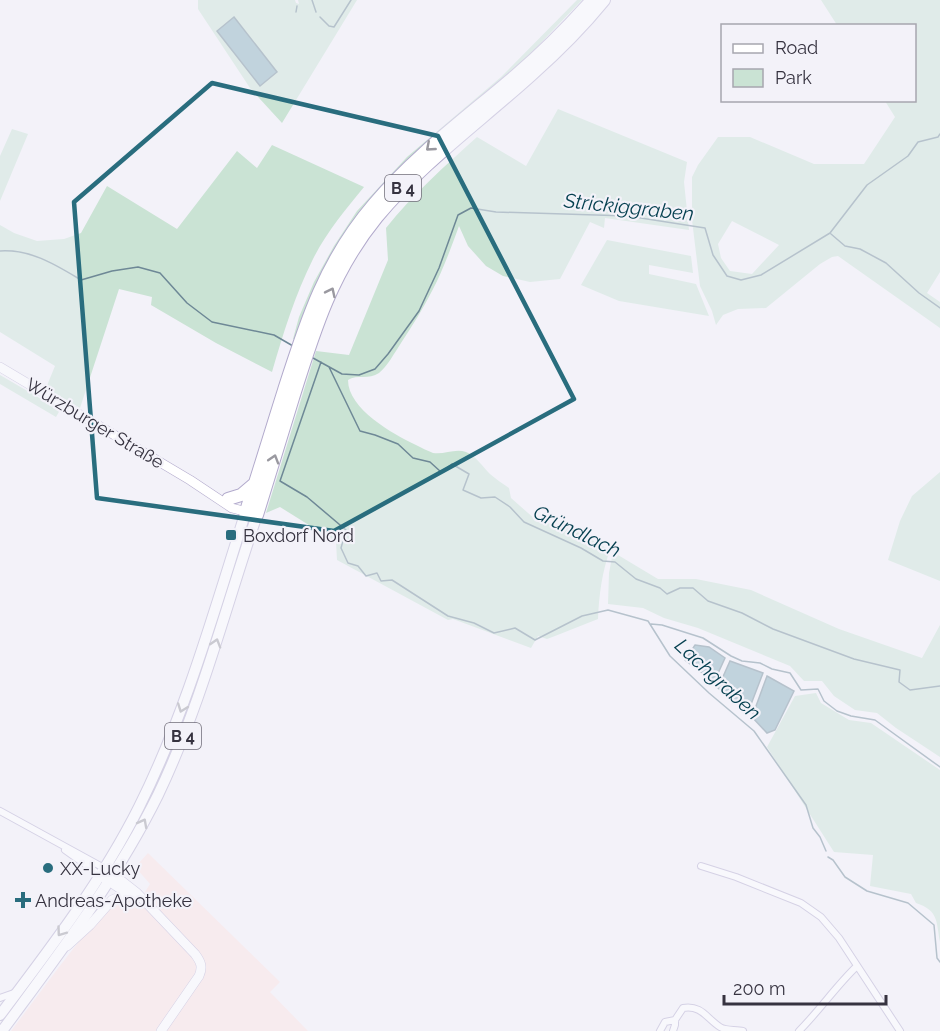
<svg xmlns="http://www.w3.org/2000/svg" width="940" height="1031" font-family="Raleway,sans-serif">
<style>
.industrial{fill:#fde2e1}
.green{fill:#cae3d4;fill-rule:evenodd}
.water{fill:#86adbb;stroke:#6e8896;stroke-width:1.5}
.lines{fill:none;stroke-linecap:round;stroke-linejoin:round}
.stream{stroke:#6e8896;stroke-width:1.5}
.street-casing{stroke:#b2aacc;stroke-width:8}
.secondary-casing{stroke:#b2aacc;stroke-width:10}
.primary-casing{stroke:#b2aacc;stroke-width:12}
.highway-casing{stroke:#b2aacc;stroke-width:14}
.street{stroke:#fff;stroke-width:6}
.secondary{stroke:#fff;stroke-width:9}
.primary{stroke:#fff;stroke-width:10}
.highway{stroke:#fff;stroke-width:12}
.oneway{stroke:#9a99a0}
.marked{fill:none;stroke:#296d7e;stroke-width:4.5;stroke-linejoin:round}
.poi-dot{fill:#296d7e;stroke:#f3f2f9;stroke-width:2}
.labels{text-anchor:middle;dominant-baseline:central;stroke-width:4.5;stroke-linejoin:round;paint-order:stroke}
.shield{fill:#f3f2f9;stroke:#6f6c78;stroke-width:1.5}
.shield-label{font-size:16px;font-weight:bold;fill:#363340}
.street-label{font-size:18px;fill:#363340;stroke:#f3f2f9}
.poi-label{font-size:18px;fill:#363340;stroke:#f3f2f9;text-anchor:start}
.water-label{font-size:20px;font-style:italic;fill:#043f4f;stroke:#f3f2f9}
</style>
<rect width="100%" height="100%" fill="#f3f2f9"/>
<!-- industrial -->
<path class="industrial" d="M148,853L280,982L270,992L308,1031H11L59,967L109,903L122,900L138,903L150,884L136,868L137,865Z"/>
<!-- green -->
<path class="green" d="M198,0H295L296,3L299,4L298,0H357L282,123L250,88L198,9Z
M577,0H582L506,79L429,144L296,340L293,339L299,317L314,282L334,246L357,211L407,157L501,77Z
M821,0H940V272L927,293L940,302V328L838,256L832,257L820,264L766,308L738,309L723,315L716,325L712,311L700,286L692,220V177L698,165L718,137H750L814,164H864L895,117L885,101L914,100V26L837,25ZM732,221L779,245L752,274L730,271L721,258L718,244Z
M558,109L687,162L684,182L689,230L605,218L604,228L590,222L560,279L530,282L503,276L486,266L468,246L459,226C451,248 443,270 432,291C423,309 412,326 401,343C395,352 387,367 379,373C369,380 357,374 348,380C348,409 393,434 416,445C422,448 428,451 433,453C444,455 455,448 466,452C476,456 483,467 490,474C496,479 503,484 509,488L511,498L536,520L574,530L610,550C602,572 599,595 598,619L555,636L547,639L538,636L531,648L453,619L448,620L337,560L336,542L280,507L266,513L316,351L349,355L388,260L386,228C413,194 445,166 477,137L526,166Z
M12,129L28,134L0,201V156Z
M272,145L364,187C346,209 326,233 313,259C295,295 283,334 272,372L216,343L151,305L152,297L119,289L80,408L46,388L55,366L0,332V225L14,233L37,241L64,239L81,233L107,186L177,229L237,151L257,168Z
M607,240L691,256L693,273L649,265V274L696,284L709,316L619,301L581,285Z
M0,375L60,410L56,417L0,384Z
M940,472V581L888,560L900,521L912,496Z
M613,552L658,579H696L751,590L839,629L922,658L940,625V757L896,728L877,713L855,710L834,696L822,681H804L790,666L698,628L664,618L643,608L608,604L609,573Z
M816,693L821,703L849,720L871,723L940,770V942C936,921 939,911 916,903L911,894L870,886L873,855L834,852L767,747L795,696Z"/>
<!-- water -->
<path class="water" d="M234,17L277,72L260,86L217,31Z
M695,645L709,647L725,658L714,682L685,660Z
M730,661L763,673L750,707L744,709L718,688Z
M767,676L794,691L775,730L767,733L752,717Z"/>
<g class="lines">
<!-- stream -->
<path class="stream" d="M312,0L316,12
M296,12L297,6
M320,17L329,26L334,27L351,0
M831,234L845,246L860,249L886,263L919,293L940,308
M0,251C31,249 56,265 81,280L112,271L138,267L160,273L187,303L212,322L274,335L293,346
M313,358L342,374L359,375L375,369L388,354L419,311L439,268L458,215L471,208L496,212L628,216L705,228L713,255L727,276L741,280L761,275L830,233L867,185L908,156L918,142L938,137L940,134
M321,362L280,481L307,497L346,530L341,548L348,563L358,566L366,576L377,573L381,581L392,580L448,616L474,623L494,633L515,628L535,640L582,616L608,610L648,621L670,656L709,693L754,731L806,805L813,828L820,837L826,851
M329,367L360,431L375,435L398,444L413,458L430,462L441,472L452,464L469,474L463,490L481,498L495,497L510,507L524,522L581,548L603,561L615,562L636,579L660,588L667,594L680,588H693L708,601L742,613L773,629L854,659L900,670L899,682L910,690L940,686
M651,624L662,625L703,638L731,656L742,661L760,663L772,669L790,673L801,690L818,689L824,701L837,711L851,716L875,720L940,767
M828,857L833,860L845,877L867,891L908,903L934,925L937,958L940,962"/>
<!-- street casing -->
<g class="street-casing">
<path id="street" d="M0,811L104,868
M65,850L100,875
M701,866L736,877L801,903L821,917L839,938L900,1031
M0,998L14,993
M660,1031L665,1022L675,1020L683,1008C702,1005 706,1018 720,1027C726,1031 736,1029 743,1031
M673,1031L675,1025V1020
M799,1031C820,1010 836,986 857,966"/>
</g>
<!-- secondary casing -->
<g class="secondary-casing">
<path id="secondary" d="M0,367L190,480L232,508L251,513
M109,871L137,893L195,954C201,962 203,967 199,976L161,1031
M103,877L131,896
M67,946L90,925L112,900L119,897L132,896"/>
</g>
<!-- primary casing -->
<g class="primary-casing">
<path id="primary" d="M0,1015C50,949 102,881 139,807C186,713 214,611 246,511
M2,1031C58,955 116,880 158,795C201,705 225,609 257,515"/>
</g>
<!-- highway casing -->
<g class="highway-casing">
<path id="highway" d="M228,499L241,495L254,484
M246,511C259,471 271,431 284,390C306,321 325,261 374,204C415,155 466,118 515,76C542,53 568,27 592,0
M257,515C269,476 281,437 293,398C314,331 332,272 377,217C422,163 479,122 531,75C557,52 582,27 604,0"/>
</g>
<!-- street -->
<use href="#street" class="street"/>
<!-- secondary -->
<use href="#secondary" class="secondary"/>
<!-- primary -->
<use href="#primary" class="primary"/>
<!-- highway -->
<use href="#highway" class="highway"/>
</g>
<!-- one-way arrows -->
<defs><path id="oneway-chevron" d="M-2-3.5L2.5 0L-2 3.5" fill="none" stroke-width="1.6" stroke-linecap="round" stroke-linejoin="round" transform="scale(1.5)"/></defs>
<g class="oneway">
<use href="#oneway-chevron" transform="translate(430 147) rotate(139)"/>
<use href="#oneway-chevron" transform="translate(331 292) rotate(-64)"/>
<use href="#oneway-chevron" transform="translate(274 459) rotate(-73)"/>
<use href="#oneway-chevron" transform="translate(216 643) rotate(-73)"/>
<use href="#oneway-chevron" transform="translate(182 708) rotate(110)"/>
<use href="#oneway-chevron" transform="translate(143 823) rotate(-62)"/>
<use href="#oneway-chevron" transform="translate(61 932) rotate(126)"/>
</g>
<!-- marked area -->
<path d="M0 0H940V1031H0ZM212,83L438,136L574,399L334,531L97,498L74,202Z" fill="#f3f2f9" fill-opacity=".55" fill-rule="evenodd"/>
<path class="marked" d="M212,83L438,136L574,399L334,531L97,498L74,202Z"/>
<!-- markers -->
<g class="poi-dot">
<rect x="225" y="529" width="12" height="12" rx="3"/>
<circle cx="48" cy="868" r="6"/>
<path d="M20 891h6v6h6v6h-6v6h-6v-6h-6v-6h6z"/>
</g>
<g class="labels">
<!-- shield labels -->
<g class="shield">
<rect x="385" y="175" width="36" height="26" rx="4.5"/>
<rect x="165" y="723" width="36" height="26" rx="4.5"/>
</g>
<g class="shield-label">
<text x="403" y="188">B 4</text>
<text x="183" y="736">B 4</text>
</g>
<!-- street labels -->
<g class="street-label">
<text transform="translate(95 423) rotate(31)">Würzburger Straße</text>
</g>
<!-- poi labels -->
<g class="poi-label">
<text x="243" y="535">Boxdorf Nord</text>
<text x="60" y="868">XX-Lucky</text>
<text x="35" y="900">Andreas-Apotheke</text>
</g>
<!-- water labels -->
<g class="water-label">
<text transform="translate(629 207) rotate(6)">Strickiggraben</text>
<text transform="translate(577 531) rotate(26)">Gründlach</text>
<text transform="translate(718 679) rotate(43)">Lachgraben</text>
</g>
</g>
<!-- legend -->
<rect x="721" y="24" width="195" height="78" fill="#f3f2f9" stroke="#a7a6af" stroke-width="1.5"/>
<rect x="733" y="44" width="30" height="9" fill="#ffffff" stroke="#a7a6af" stroke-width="1.5"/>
<text x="775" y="54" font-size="18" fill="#363340">Road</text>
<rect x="733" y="69" width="30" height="18" fill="#cae3d4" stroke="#a7a6af" stroke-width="1.5"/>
<text x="775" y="84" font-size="18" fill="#363340">Park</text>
<!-- scale -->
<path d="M724 995v9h162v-9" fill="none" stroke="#363340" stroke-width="3"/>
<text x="733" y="995" font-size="18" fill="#363340" stroke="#f3f2f9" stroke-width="4.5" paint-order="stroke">200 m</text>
</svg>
